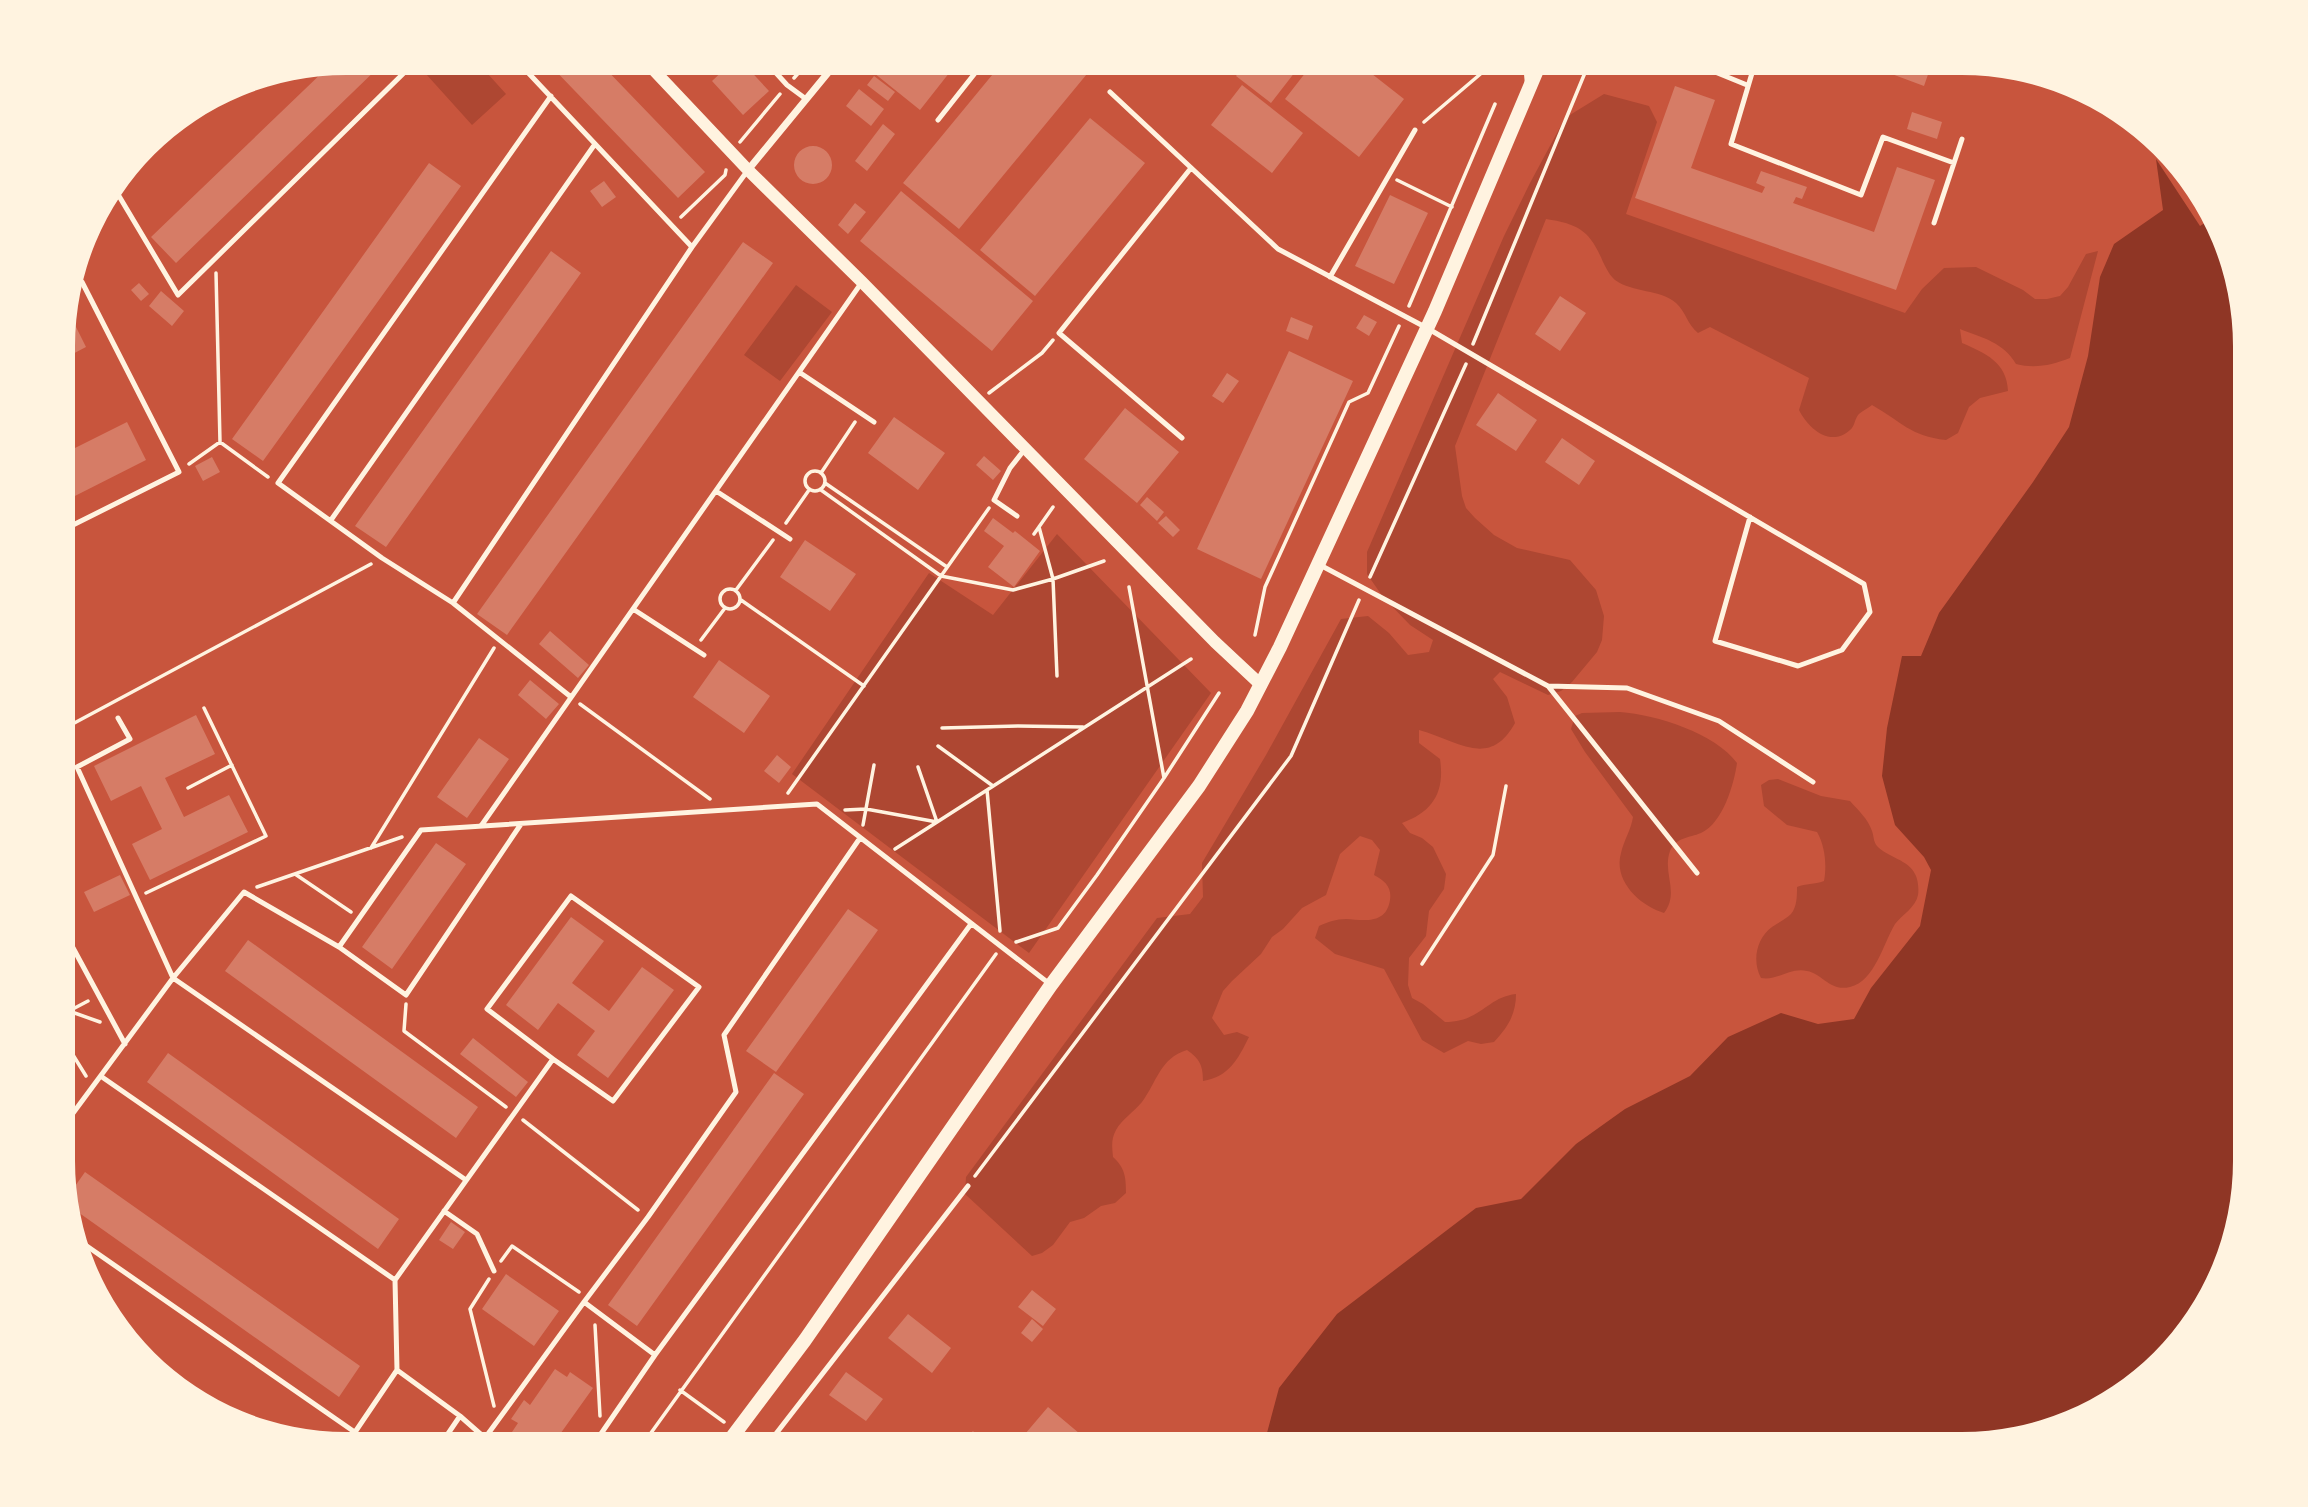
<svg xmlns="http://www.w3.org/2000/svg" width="2308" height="1507" font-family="'Roboto Condensed',sans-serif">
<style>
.green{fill:#ae4732}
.water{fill:#8f3625}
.building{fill:#d67c66}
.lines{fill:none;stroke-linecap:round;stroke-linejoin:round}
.path{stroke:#fff3e0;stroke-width:3.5}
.service{stroke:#fff3e0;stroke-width:5}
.minor{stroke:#fff3e0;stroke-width:7}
.tertiary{stroke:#fff3e0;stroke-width:12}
.secondary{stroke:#fff3e0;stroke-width:14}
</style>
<rect width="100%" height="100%" fill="#c8553d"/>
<!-- green -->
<path class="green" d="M439,63H478L506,94L472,125L426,74Z
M1604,94L1649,106L1657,122L1626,214L1905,313L1922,289L1944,268L1976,267L2023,290L2035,299H2047L2060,296L2068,287L2086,254L2098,251L2070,358C2052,365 2035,369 2016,364C2003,342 1983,338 1960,329L1962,343C1985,353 2007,362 2008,391L1980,398L1969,407L1958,433L1946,440C1910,436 1902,422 1872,405C1868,408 1861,412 1858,415C1854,421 1855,426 1850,430C1830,448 1808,428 1799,410L1809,378L1710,327L1698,333C1687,324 1686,312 1676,303C1660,289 1633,293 1615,280C1610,276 1606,268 1603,262C1590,231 1579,224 1546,219L1455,446L1462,496L1466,508L1475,518L1494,535L1517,548L1570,560L1596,590L1604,616L1602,640L1597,652L1572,682L1561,691L1548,695L1500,672L1493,679L1507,697L1515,723C1489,770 1457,740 1419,730V743L1440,759C1445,792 1433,812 1402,823L1410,833L1422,838L1433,847L1446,874L1444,889L1429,911L1426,936L1409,958L1408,985L1412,998L1423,1004L1445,1022C1481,1022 1487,997 1516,994C1516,1014 1508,1027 1494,1042L1481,1044L1468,1041L1444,1053L1422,1040L1384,969L1335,954L1315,938L1319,926C1328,922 1336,919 1346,919C1364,920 1386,925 1390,900C1392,887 1385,881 1374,875L1380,850L1372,840L1360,836L1340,854L1326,895L1302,908L1283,929L1272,937L1261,954L1232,981L1223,991L1212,1018L1224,1035L1237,1032L1249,1037C1238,1059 1229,1077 1203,1081C1203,1066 1200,1059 1187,1050C1160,1058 1157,1082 1142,1102C1134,1112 1122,1119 1116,1130C1111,1139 1112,1147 1113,1157C1125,1168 1126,1177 1126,1193L1115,1203L1101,1206L1084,1218L1070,1222L1053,1245L1042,1253L1032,1256L965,1194L966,1177L1157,918L1190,914L1203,897L1202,863L1266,755L1341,619L1368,616L1389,633L1408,655L1429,652L1433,640L1410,625L1383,597L1367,574V552L1504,236L1530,183L1565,118Z
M796,285L832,312L780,381L744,355Z
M1057,534L1211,693L1029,953L792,774L929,573L993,615Z
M1620,712C1657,715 1715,733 1737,763C1734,784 1723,823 1701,833C1689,838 1676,837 1670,851C1662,873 1680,892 1664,913C1640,906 1613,881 1621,853C1624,840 1631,830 1633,817L1585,752L1571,729L1575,716L1582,713Z
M1778,779L1821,796L1850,801C1858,810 1868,819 1872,831C1874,836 1873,841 1877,846C1887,857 1909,860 1915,874C1918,879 1919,889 1918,895C1916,907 1902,915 1895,924C1883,944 1875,981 1850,987C1830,992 1823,974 1807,971C1790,967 1778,981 1761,978C1752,961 1756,939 1772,927C1778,923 1786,919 1791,914C1797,907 1797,896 1797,887C1806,883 1814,885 1824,881C1827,865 1825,846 1817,832L1787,825L1764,806L1761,785L1769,780Z"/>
<!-- water -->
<path class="water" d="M2156,159L2200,226L2211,219L2244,328V1179L2230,1252L2197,1318L2103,1406L1980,1443L1264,1444L1279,1388L1337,1314L1476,1208L1521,1199L1576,1144L1625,1109L1690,1076L1728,1037L1781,1013L1818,1024L1854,1019L1871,988L1920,926L1931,870L1924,857L1895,825L1882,776L1887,728L1902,656H1921L1939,613L2033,482L2069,427L2088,356L2100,277L2114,244L2163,210Z"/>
<!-- building -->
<path class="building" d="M347,63H383L176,263L151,237L328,67Z
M548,63H600L705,172L678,198Z
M731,63H743L769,91L743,115L712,81Z
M881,63H957L920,110L874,73Z
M1002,63H1096L959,229L903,183Z
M1246,63H1302L1271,103L1236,76Z
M1313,63H1358L1404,99L1359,157L1285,99Z
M1862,63H1932L1924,86Z
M874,76L895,92L888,101L867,85Z
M1242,85L1303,133L1272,173L1211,125Z
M1675,86L1715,100L1691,168L1762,193L1765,187L1756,183L1761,171L1807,187L1802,199L1796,197L1793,203L1874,232L1897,167L1935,180L1896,290L1635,198Z
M859,89L884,109L871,126L846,106Z
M1912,112L1942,122L1937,139L1907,129Z
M1090,118L1145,163L1035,296L980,250Z
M883,124L895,134L867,171L855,161Z
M794 165a19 19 0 1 1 38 0a19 19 0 1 1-38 0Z
M429,163L461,186L263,461L232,439Z
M604,181L616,197L602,207L590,191Z
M901,191L1033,301L992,351L860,241Z
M1390,195L1428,213L1394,284L1355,266Z
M855,203L866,212L848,234L838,225Z
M743,242L773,263L507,635L477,614Z
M551,251L581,273L386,547L355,526Z
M139,283L149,294L141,301L131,290Z
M161,291L184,311L172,326L149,306Z
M1560,296L1586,313L1560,351L1535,334Z
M68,311L86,347L65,358V312Z
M1364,315L1377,322L1369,336L1356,328Z
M1291,317L1313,326L1308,340L1286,331Z
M1289,351L1353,381L1261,579L1197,549Z
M1227,373L1239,381L1223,403L1212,396Z
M1498,393L1537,420L1516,451L1476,425Z
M1125,408L1179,452L1137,503L1084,459Z
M894,417L945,453L918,490L868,453Z
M127,422L146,460L65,501V453Z
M1562,438L1595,461L1579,485L1545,462Z
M984,456L1001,471L993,480L976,465Z
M212,457L220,472L203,481L195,466Z
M1147,497L1164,512L1157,521L1140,505Z
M1166,516L1180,530L1173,537L1158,523Z
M993,518L1013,533L1015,531L1040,551L1014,587L988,567L1004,546L984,531Z
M805,540L856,574L830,611L780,577Z
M550,631L589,665L578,678L539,644Z
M719,660L770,696L744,733L693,697Z
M530,680L559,704L546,719L518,695Z
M196,715L215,754L165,778L184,817L229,795L248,832L150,880L132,844L162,829L141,786L111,801L94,766Z
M479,738L509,759L467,818L437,797Z
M777,755L791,767L779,783L764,771Z
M436,843L466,864L392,969L362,947Z
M120,875L130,895L94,912L84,892Z
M848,909L878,930L776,1072L746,1051Z
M571,917L604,941L572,983L609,1011L642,967L674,990L608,1078L577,1055L595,1031L558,1003L538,1030L506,1005Z
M248,940L478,1107L456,1138L225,971Z
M473,1038L528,1082L516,1097L460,1054Z
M168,1053L399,1219L378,1249L147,1082Z
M774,1073L804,1094L637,1326L608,1305Z
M85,1172L360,1366L339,1397L68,1205L66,1199Z
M451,1222L465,1232L453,1249L439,1240Z
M506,1274L559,1311L534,1346L482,1309Z
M1032,1290L1056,1309L1043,1326L1018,1307Z
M908,1314L951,1348L932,1373L888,1338Z
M1032,1319L1043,1329L1032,1342L1021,1333Z
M555,1369L567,1377L570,1372L593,1388L553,1444H504L518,1423L511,1419L524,1400L530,1405Z
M846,1372L883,1399L866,1421L829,1395Z
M1048,1407L1092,1444H1037L1025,1434Z
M973,1431L985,1444H972L966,1438Z"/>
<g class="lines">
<!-- path -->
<path class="path" d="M794,78L807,63
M1424,122L1491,65L1512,70
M740,142L780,94
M1397,180L1452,207
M681,217L725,175L726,170
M216,273L220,442
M1409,306L1495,104
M1473,344L1589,63
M989,393L1042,353L1053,340
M189,464L220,442L268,477
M805 481a10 10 0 1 1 20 0a10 10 0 1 1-20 0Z
M821,473L855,422
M825,483L947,567
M821,490L941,576L1013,590L1053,579L1104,561
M786,523L809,490
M1039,527L1053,579L1057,676
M1034,534L1053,507
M1370,577L1466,364
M1129,587L1164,778
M720 599a10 10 0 1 1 20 0a10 10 0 1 1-20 0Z
M736,590L773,540
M741,600L864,686
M1255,635L1265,587L1349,402L1368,393L1399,326
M701,640L725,608
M580,704L710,799
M65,728L371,564
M942,728L1018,726L1083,727
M938,746L993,786
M188,788L232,765
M987,790L1000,931
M788,793L989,508
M845,810L866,809L937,822L918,767
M863,825L874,765
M371,848L494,648
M895,849L1191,659
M295,874L351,912
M257,887L402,837
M146,893L266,836L204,708
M1016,942L1058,928L1097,875L1164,778L1219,693
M1422,964L1493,855L1506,786
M406,1004L404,1031L506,1107
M69,1011L88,1001
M65,1013L69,1011L100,1022
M65,1042L86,1076
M523,1120L638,1210
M975,1176L1291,756L1359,600
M501,1261L512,1246L579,1292
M489,1279L470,1309L494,1406
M595,1325L600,1416
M680,1390L724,1422
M643,1444L996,954"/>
<!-- service -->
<path class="service" d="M519,63L692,247
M767,63L787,85L806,99
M1693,63L1747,85
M1755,63L1731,144L1861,195L1883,137L1954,163
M2010,71L2022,75V73
M1110,92L1278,249L1427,328L1864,584L1870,612L1842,650L1798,666L1715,641L1750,517
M551,96L278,483L382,558L453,603L571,697
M938,120L983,63
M116,191L178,295L414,63
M1934,223L1962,139
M1330,277L1415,130
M799,372L874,422
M1182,438L1059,333L1191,168
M716,491L790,539
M1017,516L994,500L1010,468L1025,449
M331,520L595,144
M65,529L179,472L82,282L72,287
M1320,565L1548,686L1697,873
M453,603L692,247L748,170
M633,609L704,655
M1548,686L1627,688L1719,721L1813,782
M118,718L130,739L77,767L173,978L466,1180
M481,826L862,282
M65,933L125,1044
M339,947L406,995L521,824
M102,1077L395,1280L397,1370L460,1416L485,1438L584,1302L655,1355
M65,1124L173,978L244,892L339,947L421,830L817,804L1051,985
M444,1211L477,1234L494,1271
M81,1242L356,1433
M395,1280L553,1059L487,1009L571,896L699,987L613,1101L553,1059
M584,1302L648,1217L736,1092L724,1035L860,838
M347,1444L397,1370
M441,1444L460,1416
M594,1444L655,1355L971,924
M768,1444L968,1186"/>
<!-- minor -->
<path class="minor" d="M748,170L836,63"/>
<!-- tertiary -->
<path class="tertiary" d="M647,63L748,170L862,282L1215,642L1261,685
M1529,63L1531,85"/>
<!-- secondary -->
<path class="secondary" d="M727,1444L805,1340L1051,985L1199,786L1247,711L1280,647L1435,311L1540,63"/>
</g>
<!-- crop -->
<path d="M0 0H2308V1507H0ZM346 75H1962A271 271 0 0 1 2233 346V1161A271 271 0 0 1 1962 1432H346A271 271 0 0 1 75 1161V346A271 271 0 0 1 346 75Z" fill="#fff3e0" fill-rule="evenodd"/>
</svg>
